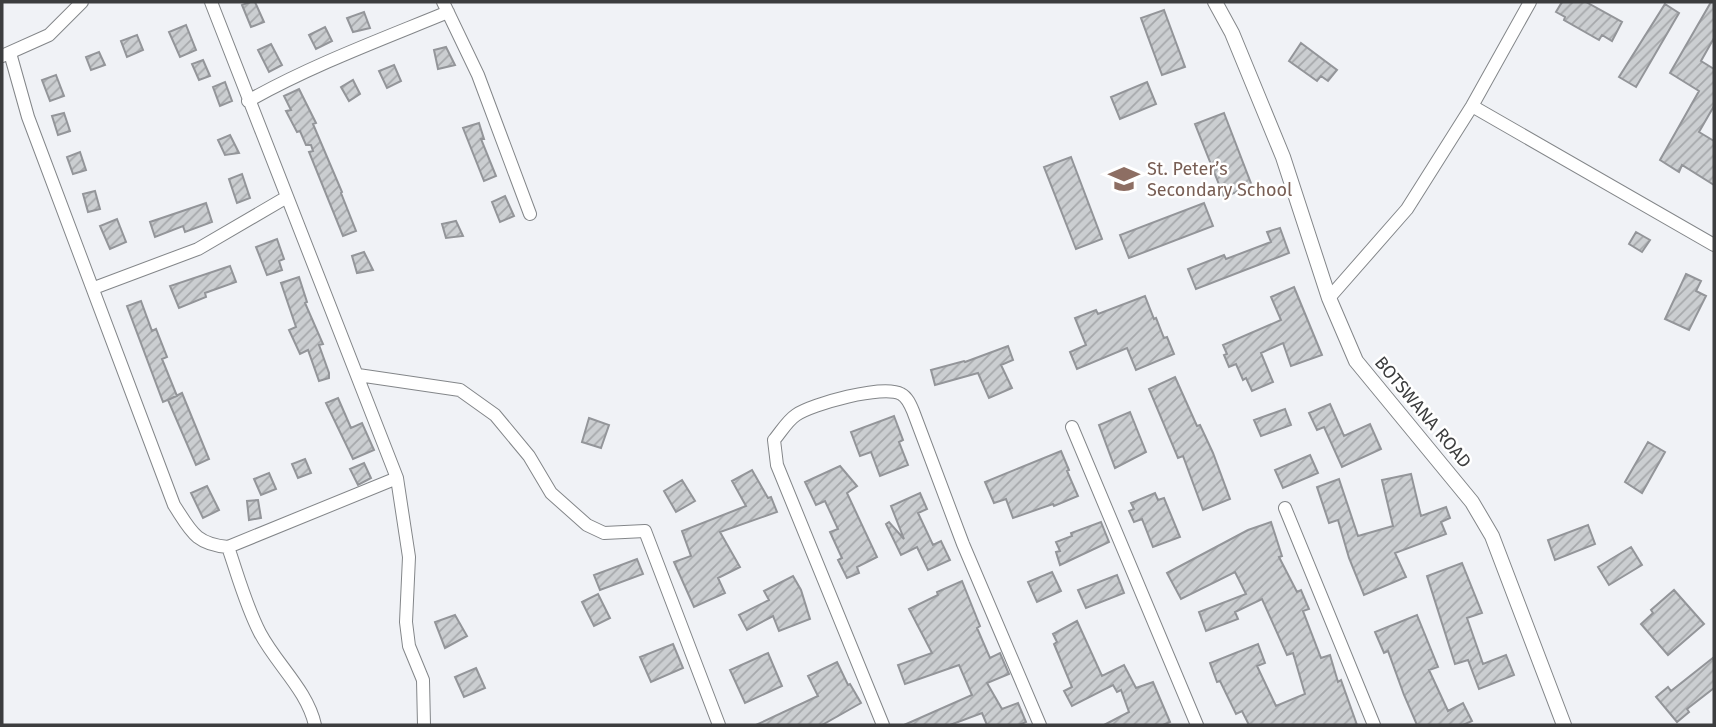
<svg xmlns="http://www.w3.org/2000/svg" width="1716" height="727" font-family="'Fira Sans',sans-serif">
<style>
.building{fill:url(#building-hatch);stroke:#939599;stroke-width:2}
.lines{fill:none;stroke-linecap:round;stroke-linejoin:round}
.minor-casing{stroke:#838689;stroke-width:14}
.tertiary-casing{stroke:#838689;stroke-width:16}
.minor{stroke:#fff;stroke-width:12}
.tertiary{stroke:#fff;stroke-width:14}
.labels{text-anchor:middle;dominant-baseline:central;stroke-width:5;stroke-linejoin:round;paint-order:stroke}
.education-label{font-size:18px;fill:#785e54;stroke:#fff;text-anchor:start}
.street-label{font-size:18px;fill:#3c3d3e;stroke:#fff}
</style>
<defs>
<pattern id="building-hatch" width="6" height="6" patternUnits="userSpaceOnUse" patternTransform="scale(1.75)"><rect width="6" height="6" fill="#cbced1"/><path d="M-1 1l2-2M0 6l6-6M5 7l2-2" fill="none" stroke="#a6a8ab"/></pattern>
</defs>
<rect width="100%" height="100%" fill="#f0f2f6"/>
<!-- building -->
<path class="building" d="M250,2H255L264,22L251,27L242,5Z
M1562,2H1586L1622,22L1612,41L1602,35L1599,40L1564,20L1565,17L1556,12Z
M1711,2H1714V38L1701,61L1714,69V106L1699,132L1714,141V185L1682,165L1679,172L1660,160L1699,91L1670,73Z
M1665,4L1679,13L1636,87L1619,77Z
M1164,10L1185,67L1162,75L1141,18Z
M364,12L370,28L353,32L347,18Z
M186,25L196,50L180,57L169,32Z
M325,27L332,41L316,49L309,35Z
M137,35L143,50L127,57L121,41Z
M1301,43L1337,70L1328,81L1321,76L1317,81L1289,61Z
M271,44L282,65L269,72L258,50Z
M446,47L455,65L438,69L434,50Z
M99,52L105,65L91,70L86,57Z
M203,60L210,76L199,80L192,64Z
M394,65L401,81L387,88L379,71Z
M56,75L64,96L50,101L42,80Z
M353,80L360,94L349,101L341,87Z
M225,82L232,101L220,106L213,87Z
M1147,82L1156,104L1120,119L1111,97Z
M299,89L316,123L313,124L342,192L341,193L356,231L343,236L309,152L313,151L311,145H306L300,131L297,132L286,111L291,110L284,96Z
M64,113L70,131L58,135L52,116Z
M1224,113L1252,186L1224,197L1195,124Z
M479,123L484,139H481L496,176L484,181L463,128Z
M230,135L239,153L225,155L218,140Z
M80,152L86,170L73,174L67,157Z
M1071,157L1102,239L1076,249L1044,167Z
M242,174L250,198L237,203L229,179Z
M95,191L100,209L88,212L83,194Z
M505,196L514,216L500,222L492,202Z
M206,203L212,222L185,232L183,226L155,237L150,222Z
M1204,203L1213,226L1129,258L1120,235Z
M117,219L126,242L110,249L100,226Z
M456,221L463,236L446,238L442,224Z
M1280,228L1289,253L1196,289L1188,269L1224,255L1226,259L1271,242L1267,232Z
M1636,232L1650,240L1642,252L1629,244Z
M277,239L284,259L279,261L282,270L267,275L256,247Z
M364,252L373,270L357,273L352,256Z
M230,266L236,282L205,293L206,297L179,308L170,286Z
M1686,274L1701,281L1696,291L1706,296L1689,330L1665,319Z
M299,277L307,302L305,303L323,344L319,345L329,373V378L319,381L308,350L300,354L289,330L296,327L281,283Z
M1294,287L1322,355L1291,366L1283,343L1261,353L1273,382L1252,391L1246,378L1243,380L1236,364L1229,367L1224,355L1227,354L1223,345L1281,320L1271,297Z
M1145,296L1154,319L1156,318L1164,338L1167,337L1174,354L1136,370L1127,348L1077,369L1070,352L1086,345L1075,318L1096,310L1098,314Z
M141,301L152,331L156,329L167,357L162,359L177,396L163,402L127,306Z
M1008,346L1013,360L1001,365L1012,388L989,398L978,373L935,385L931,370L964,361L965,362Z
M1175,377L1197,426L1200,425L1213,453L1230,499L1203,510L1183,456L1178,458L1149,389Z
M182,393L209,459L196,465L168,400Z
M338,398L351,428L362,423L374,450L353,459L326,403Z
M1330,404L1344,436L1370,424L1381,449L1342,467L1324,427L1317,430L1309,413Z
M1285,409L1291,425L1261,436L1254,420Z
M1130,412L1146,452L1115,468L1099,425Z
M894,416L903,440L899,442L908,465L880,476L871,452L860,456L851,432Z
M589,418L609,425L601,448L582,442Z
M1648,442L1665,452L1642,493L1625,482Z
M1061,451L1069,470L1067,471L1078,496L1054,506L1053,504L1013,518L1006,499L994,503L985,482Z
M1310,455L1318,473L1283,488L1275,470Z
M305,459L311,473L298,478L292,464Z
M364,463L371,478L358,485L350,469Z
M840,466L857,486L847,493L877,557L857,567L859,573L847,578L838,560L842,558L830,532L838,529L825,501L816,505L805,482Z
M752,470L768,498L771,497L777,512L720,532L740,567L718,578L725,593L694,607L674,562L691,556L682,531L746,506L732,481Z
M269,473L276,489L261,495L254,479Z
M1411,474L1421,516L1446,507L1450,518L1441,522L1446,534L1395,553L1406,577L1364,595L1349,558L1338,520L1329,523L1317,487L1339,479L1358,536L1393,526L1382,480Z
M682,480L695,501L676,512L664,491Z
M207,486L219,510L203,518L191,493Z
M920,493L927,509L918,513L933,545L941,541L950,560L928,570L917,547L901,555L886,524L889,522L904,539L891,506Z
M1155,493L1158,500L1164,498L1180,537L1153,547L1142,519L1134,522L1129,511L1134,509L1131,503Z
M258,500L261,518L249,520L247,501Z
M1101,522L1109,542L1060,565L1056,552L1060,551L1056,542L1072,536L1071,533Z
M1271,522L1282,556L1279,557L1297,592L1301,590L1309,609L1303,611L1321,658L1330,655L1338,682L1341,680L1357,725H1249L1242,711L1236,714L1220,681L1217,682L1210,663L1258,644L1265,663L1257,666L1276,706L1305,694L1293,653L1287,655L1262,599L1235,612L1238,619L1206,631L1199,612L1246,594L1235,572L1181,599L1167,573L1248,530Z
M1588,525L1595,544L1555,560L1548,540Z
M1631,547L1642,565L1609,585L1598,567Z
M637,559L643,574L600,590L594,575Z
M1462,563L1482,613L1467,618L1483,664L1506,655L1514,675L1479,689L1468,660L1455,664L1427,576Z
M1052,572L1061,591L1037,602L1028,582Z
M1117,575L1124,593L1086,608L1078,590Z
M793,576L801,590L810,619L779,631L773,616L747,630L739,615L769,600L764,591Z
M962,581L980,626L977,628L990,658L1000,653L1009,674L987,683L1002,709L1018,703L1026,722L1019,725H987L982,713L950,725H904L972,695L959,665L905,684L898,665L932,653L909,609L938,595L937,592Z
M1674,590L1704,624L1668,655L1641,624L1653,613L1651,610Z
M598,594L610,618L594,626L582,602Z
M455,615L467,636L445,648L435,622Z
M1417,615L1438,667L1429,670L1448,711L1463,703L1472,721L1463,725H1417L1404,695L1388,651L1384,653L1375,632Z
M1077,621L1102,676L1124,665L1136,688L1153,682L1170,722L1163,725H1104L1129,712L1121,690L1117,692L1113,685L1072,706L1064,691L1072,687L1054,644L1057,642L1053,634Z
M673,644L683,668L651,682L640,657Z
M768,653L782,686L745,703L730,670Z
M1714,657V688L1687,709L1689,712L1677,722L1656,697L1668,687L1671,691Z
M837,662L848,685L850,684L861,703L822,725H756L818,696L808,676Z
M476,668L485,688L464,697L455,677Z"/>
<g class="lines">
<!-- minor casing -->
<g class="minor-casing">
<path id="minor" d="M211,2L397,478L409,557L406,622L409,646L423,680L424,725
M443,2L478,75L530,214
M10,53L28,117L174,505C191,531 195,544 228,547C238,576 246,606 260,633C277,665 307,690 315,725
M2,56L49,35L82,2
M248,101C312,65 380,40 448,12
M1472,106L1714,245
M94,288L198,249L287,197
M1329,298L1407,209L1472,106L1530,2
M358,375L460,390L495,415L529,456L551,493L587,525L604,533L645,531L719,725
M1072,427L1197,725
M1285,508L1374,725
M228,547L397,478
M883,725L777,465L774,440C781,432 787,421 796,415C812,404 883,384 901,394C907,397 910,404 913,411L963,544L1040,725"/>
</g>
<!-- tertiary casing -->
<g class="tertiary-casing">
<path id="tertiary" d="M1215,2L1232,33L1283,157L1329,298L1356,361L1472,502L1492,536L1564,725"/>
</g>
<!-- minor -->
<use href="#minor" class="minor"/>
<!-- tertiary -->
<use href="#tertiary" class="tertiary"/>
</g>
<!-- icons -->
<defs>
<g id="school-bare" transform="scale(2.415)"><path d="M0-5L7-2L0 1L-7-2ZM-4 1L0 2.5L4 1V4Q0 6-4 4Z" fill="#8d6e63" stroke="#fff" stroke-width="2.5" paint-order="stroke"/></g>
</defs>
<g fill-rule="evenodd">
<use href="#school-bare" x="1124" y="179"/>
</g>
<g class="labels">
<!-- education labels -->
<g class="education-label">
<text x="1147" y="169">St. Peter’s<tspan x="1147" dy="21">Secondary School</tspan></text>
</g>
<!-- street labels -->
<g class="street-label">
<text transform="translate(1423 412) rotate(50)">BOTSWANA ROAD</text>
</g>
</g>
<!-- border -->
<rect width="1716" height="727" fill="none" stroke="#3c3d3e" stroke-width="7"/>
</svg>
